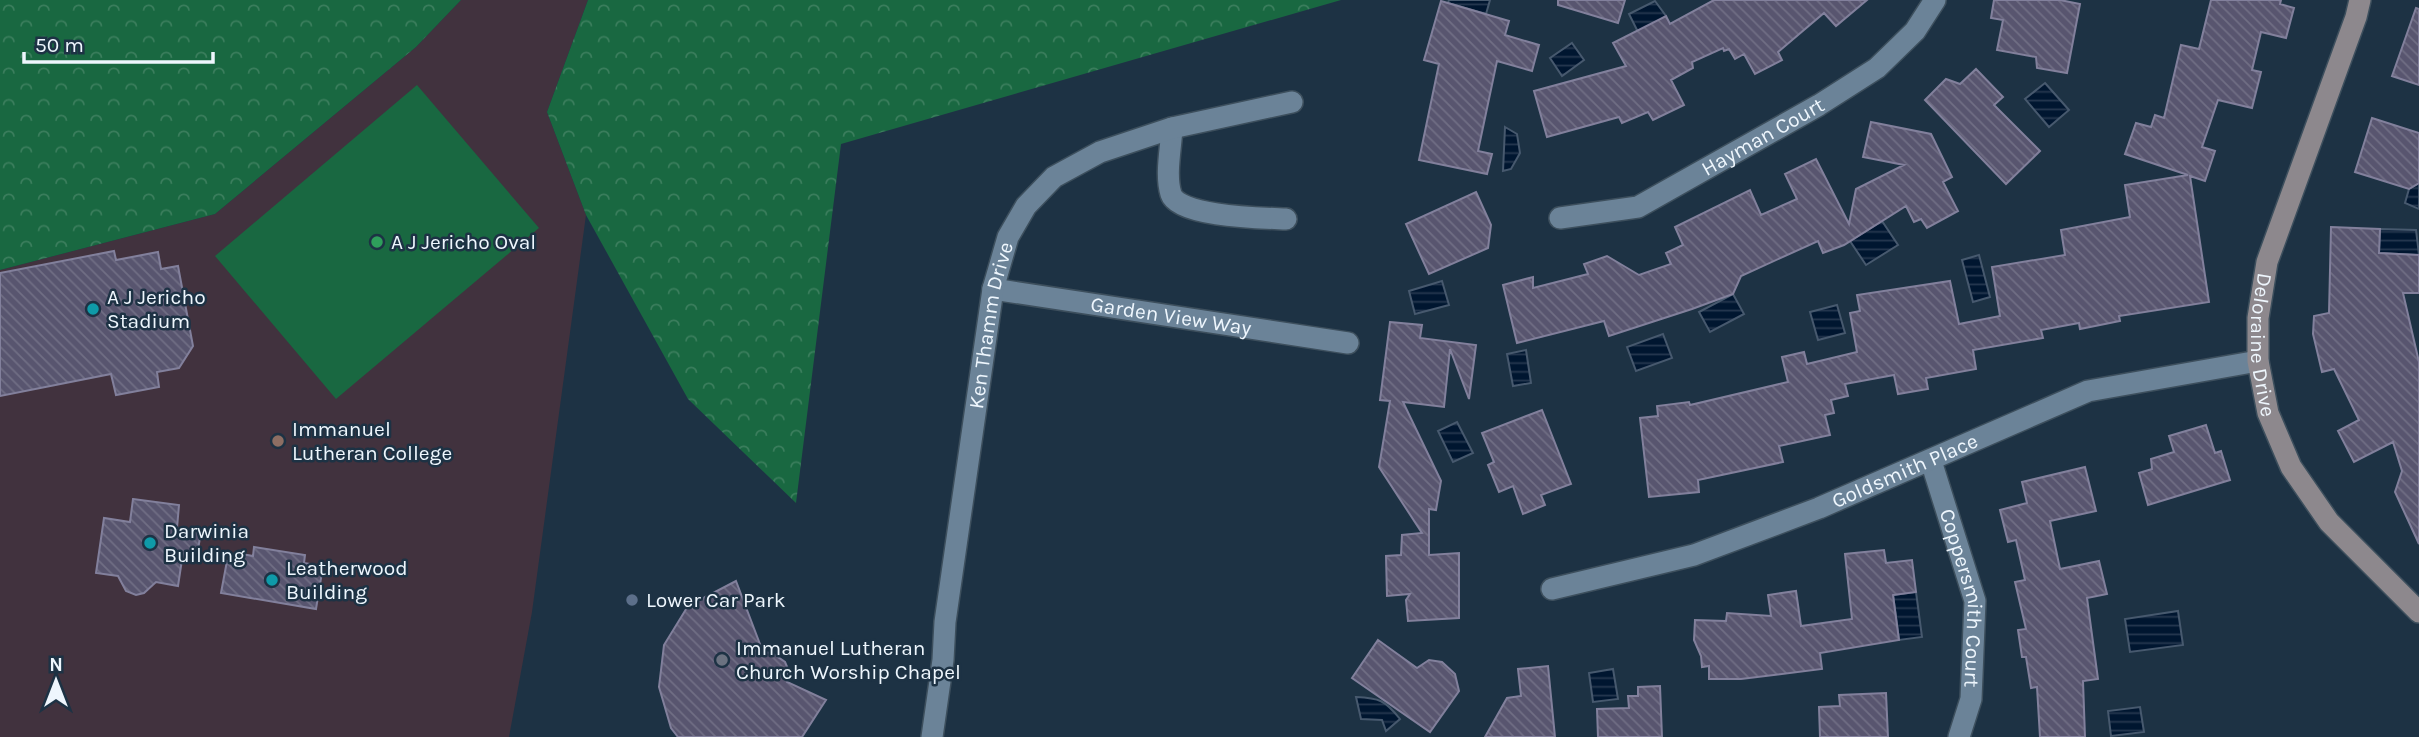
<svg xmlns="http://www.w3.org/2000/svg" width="2419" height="737" font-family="Karla,sans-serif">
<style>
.education{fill:#41323e}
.forest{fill:url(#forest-crowns)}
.pitch{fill:#196841}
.water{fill:url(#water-rules);stroke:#47596e;stroke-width:2}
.building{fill:url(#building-back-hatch);stroke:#82809c;stroke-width:2}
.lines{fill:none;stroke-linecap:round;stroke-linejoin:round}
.street-casing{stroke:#3d4f5d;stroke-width:24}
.secondary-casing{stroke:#3d4f5d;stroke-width:24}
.street{stroke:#6b8398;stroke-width:21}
.secondary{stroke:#8d888d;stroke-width:21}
.leisure-dot{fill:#2e9e5b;stroke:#1d3244;stroke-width:2.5}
.culture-dot{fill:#0f9aa8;stroke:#1d3244;stroke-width:2.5}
.education-dot{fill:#8d6e63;stroke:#1d3244;stroke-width:2.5}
.service-dot{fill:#5c6f8a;stroke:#1d3244;stroke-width:2.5}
.worship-dot{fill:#6b7280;stroke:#1d3244;stroke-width:2.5}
.labels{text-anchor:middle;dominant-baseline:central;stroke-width:5;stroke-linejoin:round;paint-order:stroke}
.street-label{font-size:21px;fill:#eef6fd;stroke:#1d3244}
.poi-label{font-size:21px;fill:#eef6fd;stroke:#1d3244;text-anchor:start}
</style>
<defs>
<pattern id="forest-crowns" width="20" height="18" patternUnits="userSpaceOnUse" patternTransform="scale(1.75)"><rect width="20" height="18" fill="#196841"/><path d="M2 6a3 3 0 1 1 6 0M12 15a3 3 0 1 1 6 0" fill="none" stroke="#3b7e5d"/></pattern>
<pattern id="water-rules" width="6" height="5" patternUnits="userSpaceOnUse" patternTransform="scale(1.75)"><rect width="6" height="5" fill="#001630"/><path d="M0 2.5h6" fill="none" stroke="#26384f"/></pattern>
<pattern id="building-back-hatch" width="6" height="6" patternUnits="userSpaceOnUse" patternTransform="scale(1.75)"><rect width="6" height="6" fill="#58556f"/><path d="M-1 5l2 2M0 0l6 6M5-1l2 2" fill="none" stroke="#706e84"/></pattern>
</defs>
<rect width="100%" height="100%" fill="#1d3244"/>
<!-- education -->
<path class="education" d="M461,0H588L547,112L586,215L532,612L509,737H0V270L215,214L416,47Z"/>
<!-- forest -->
<path class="forest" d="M0,0H461L416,47L215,214L0,270Z
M588,0H1341L841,144L796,503L688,399L586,215L547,112Z"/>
<!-- pitch -->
<path class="pitch" d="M417,85L539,228L336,399L215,256Z"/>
<!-- water -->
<path class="water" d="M1449,0H1490L1486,14L1448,3Z
M1655,1L1666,16L1639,34L1629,14Z
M1572,43L1584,60L1562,76L1550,58Z
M2045,83L2069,110L2049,127L2025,99Z
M1505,127L1517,134L1520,153L1511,169L1503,171Z
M2419,183V209L2405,203L2409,189Z
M1882,221L1898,245L1866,265L1850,241Z
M2380,229L2416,230L2419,255L2379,253Z
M1979,255L1990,297L1973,302L1962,260Z
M1442,281L1449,305L1415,314L1409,291Z
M1733,294L1744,314L1710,332L1699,312Z
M1837,305L1845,333L1818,340L1810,312Z
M1663,334L1672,358L1636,371L1627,347Z
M1526,350L1531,383L1513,386L1507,354Z
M1457,422L1473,453L1453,462L1438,431Z
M1916,592L1922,637L1899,640L1893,595Z
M2178,611L2183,645L2130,652L2125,619Z
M1613,669L1618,699L1593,702L1589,673Z
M1356,697C1379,698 1385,700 1400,719L1386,731L1382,720L1361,719Z
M2140,707L2144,732L2111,736L2108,711Z"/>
<!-- building -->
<path class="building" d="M1558,0H1625L1618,23L1558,5Z
M1714,0H1867L1836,26L1824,13L1778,52L1782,60L1755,74L1744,54L1735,59L1729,49L1724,51L1723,48L1692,62L1693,68L1671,80L1684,105L1653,120L1648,112L1622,123L1619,117L1547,137L1534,91L1626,66L1613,43L1666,16L1670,24Z
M1994,0H2060L2080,4L2067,73L2037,68L2036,57L1997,50L2003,20L1991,18Z
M2211,0H2281L2280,4L2294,8L2286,38L2261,32L2252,70L2261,72L2252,108L2218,100L2202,147L2215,151L2205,181L2190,176L2209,302L2119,316L2120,321L2080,329L2079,323L2041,330L2043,338L1973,350L1976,369L1926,378L1928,389L1898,394L1894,375L1845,384L1848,396L1831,400L1834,413L1825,415L1830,435L1779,446L1783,462L1698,480L1699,492L1649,497L1640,418L1658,416L1657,406L1689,402L1690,405L1788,382L1782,357L1804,352L1807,364L1857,352L1850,313L1860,311L1857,295L1950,281L1959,324L2000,316L1992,267L2065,255L2061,230L2130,217L2125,185L2188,175L2125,154L2136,123L2151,127L2155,115L2164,118L2181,45L2199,49Z
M1441,1L1509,21L1505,35L1539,45L1532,71L1497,61L1478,151L1492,154L1487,174L1419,160L1439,64L1424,60Z
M2416,8L2419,9V85L2392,76Z
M1976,69L2003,97L1994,105L2040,151L2006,184L1925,100L1946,79L1960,84Z
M2372,118L2419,133V183L2409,189L2355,172Z
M1871,122L1931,134L1952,177L1943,182L1958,211L1927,228L1921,219L1914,222L1906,206L1844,245L1823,253L1818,241L1741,276L1733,294L1692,309L1609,336L1604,321L1517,343L1503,285L1533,277V288L1588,274L1584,264L1607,256L1639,275L1671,264L1666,253L1683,245L1675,227L1750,190L1761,215L1797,199L1785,174L1816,159L1849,224L1856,189L1904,165L1863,157Z
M1476,192L1491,225L1488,248L1429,274L1406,224Z
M2331,227L2380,229L2379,253L2419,255V293H2403L2419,362V544L2395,492L2402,471L2393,442L2354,462L2338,431L2359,420L2334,369L2322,372L2313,334L2314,316L2329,313Z
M114,251L116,260L158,252L161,269L178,266L193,346L179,368L157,372L159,387L116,395L111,374L0,396V273Z
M1390,322L1422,325L1420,338L1476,345L1469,399L1450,349L1444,407L1403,402L1441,481L1436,510L1429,509V555L1459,553V618L1408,621L1406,600L1410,594L1387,596L1386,556L1401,555L1402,535L1422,533L1379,467L1390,401L1380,400Z
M1542,410L1571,484L1541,495L1545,505L1523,514L1513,486L1499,492L1488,465L1494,462L1482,433Z
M2206,425L2215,453L2221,451L2230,480L2148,505L2139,473L2152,469L2151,459L2174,452L2169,436Z
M2085,467L2096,511L2050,521L2060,569L2099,561L2107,594L2087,598L2098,679L2083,681L2085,737H2040L2037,687L2031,688L2026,657H2022L2018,630L2026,629L2015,582L2025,580L2016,540L2008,542L2000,510L2027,503L2022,482Z
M133,499L179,505L177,528L201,532L197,555L183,553L178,586L156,582L144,593L136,595L126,591L118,576L96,573L104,518L130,522Z
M254,547L305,555L304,563L323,566L316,609L221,593L227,561L234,562L236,553L253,556Z
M1884,550L1886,563L1912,560L1916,592L1893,595L1899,640L1820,653L1822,669L1741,679H1709V666L1702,667L1701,656L1694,640L1695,620L1726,621L1727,613L1771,616L1768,595L1796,591L1801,626L1852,619L1845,554Z
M736,581L763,652L772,653L785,662L788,669L787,682L826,700L802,737H678L671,728L659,687L664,645L688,606Z
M1378,640L1417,668L1429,660L1442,662L1455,674L1459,691L1430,732L1352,678Z
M1548,666L1555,737H1485L1507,698L1521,696L1518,669Z
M1660,686L1662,737H1598L1597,709L1629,708L1628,696H1638V687Z
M1886,693L1888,737H1820L1819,707L1840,706L1839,695Z"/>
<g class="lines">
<!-- street casing -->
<g class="street-casing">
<g id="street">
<path d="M1172,128C1171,148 1165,175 1171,194C1178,217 1265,218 1286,219"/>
<path id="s1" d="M1560,218L1638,207L1819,105L1877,68L1915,31L1935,0"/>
<path id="s2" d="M993,289L1348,343"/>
<path id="s3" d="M1931,461L1975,601L1971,699L1959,737"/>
<path id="s4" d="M1552,589L1694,555L1819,508L2088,391L2258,361"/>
<path id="s5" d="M932,737L943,660L945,622L993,289L1008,237L1026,206L1054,177L1100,152L1172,128L1292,102"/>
</g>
</g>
<!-- secondary casing -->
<g class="secondary-casing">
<g id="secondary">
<path id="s6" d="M2360,0L2356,17L2267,262L2258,318V361L2268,413L2291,467L2329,522L2419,612"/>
</g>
</g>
<!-- street -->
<use href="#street" class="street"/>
<!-- secondary -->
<use href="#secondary" class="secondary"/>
</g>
<!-- markers -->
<circle class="leisure-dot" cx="377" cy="242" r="7"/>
<g class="culture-dot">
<circle cx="93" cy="309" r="7"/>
<circle cx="150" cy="543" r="7"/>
<circle cx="272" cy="580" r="7"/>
</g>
<circle class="education-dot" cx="278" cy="441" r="7"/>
<circle class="service-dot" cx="632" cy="600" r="7"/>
<circle class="worship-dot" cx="722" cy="660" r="7"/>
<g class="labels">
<!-- street labels -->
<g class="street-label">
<text stroke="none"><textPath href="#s1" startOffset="222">Hayman Court</textPath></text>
<text stroke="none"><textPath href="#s2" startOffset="180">Garden View Way</textPath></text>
<text stroke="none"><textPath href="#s5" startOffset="416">Ken Thamm Drive</textPath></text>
<text stroke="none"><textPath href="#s6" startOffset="362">Deloraine Drive</textPath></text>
<text stroke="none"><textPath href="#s4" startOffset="373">Goldsmith Place</textPath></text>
<text stroke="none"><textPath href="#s3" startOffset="142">Coppersmith Court</textPath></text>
</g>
<!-- poi labels -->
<g class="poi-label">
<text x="391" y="242">A J Jericho Oval</text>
<text x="107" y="297">A J Jericho<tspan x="107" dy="24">Stadium</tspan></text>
<text x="292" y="429">Immanuel<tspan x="292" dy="24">Lutheran College</tspan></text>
<text x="164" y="531">Darwinia<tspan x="164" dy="24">Building</tspan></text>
<text x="286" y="568">Leatherwood<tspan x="286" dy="24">Building</tspan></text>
<text x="646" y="600">Lower Car Park</text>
<text x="736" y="648">Immanuel Lutheran<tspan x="736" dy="24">Church Worship Chapel</tspan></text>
</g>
</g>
<!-- north arrow -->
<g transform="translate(56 681)" stroke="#1d3244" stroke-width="5" paint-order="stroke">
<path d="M0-5L12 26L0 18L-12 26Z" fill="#eef6fd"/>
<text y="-10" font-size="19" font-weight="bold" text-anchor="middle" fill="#eef6fd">N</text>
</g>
<!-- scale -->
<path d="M24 52v10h189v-10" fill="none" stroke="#eef6fd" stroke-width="3.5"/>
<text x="35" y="52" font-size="21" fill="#eef6fd" stroke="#1d3244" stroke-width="5" paint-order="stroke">50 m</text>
</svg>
